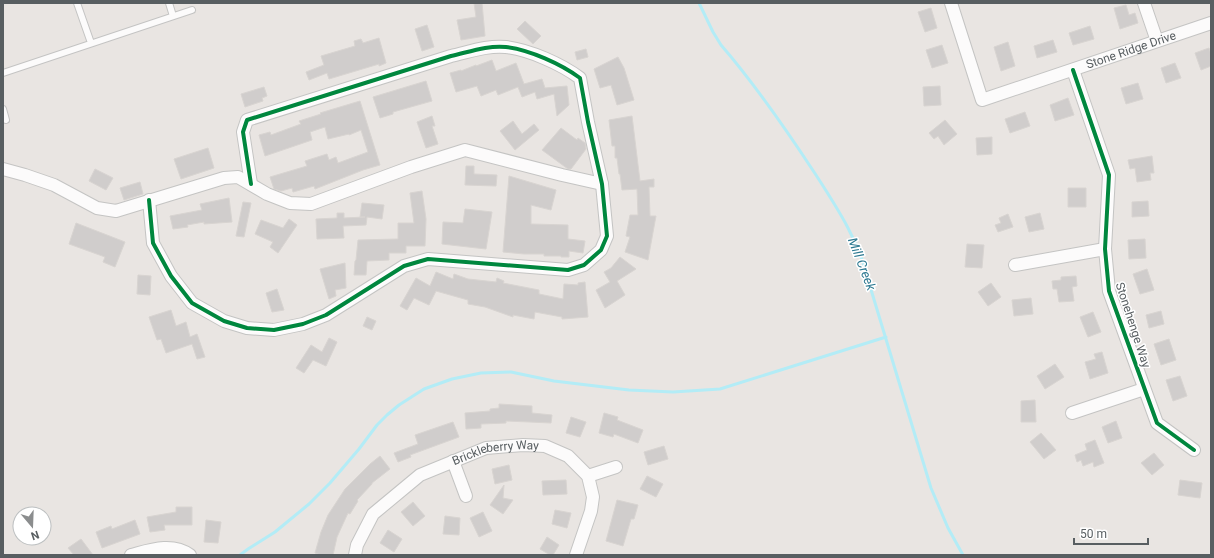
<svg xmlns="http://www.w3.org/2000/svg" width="1214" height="558" font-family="Roboto,sans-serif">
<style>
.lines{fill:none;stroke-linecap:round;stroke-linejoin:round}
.stream{stroke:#b3ecf6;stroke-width:3}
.building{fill:#d0cdcc;stroke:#d8d4d1}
.lane-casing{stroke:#c4c4c3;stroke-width:8}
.street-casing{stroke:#c4c4c3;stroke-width:14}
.lane{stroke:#fcfbfb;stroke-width:6}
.street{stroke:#fcfbfb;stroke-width:12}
.cycleway-casing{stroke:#fff;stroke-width:6}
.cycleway{stroke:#00873e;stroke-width:4}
.labels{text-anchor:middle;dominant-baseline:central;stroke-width:3;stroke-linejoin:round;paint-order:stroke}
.street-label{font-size:12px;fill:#585e61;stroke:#fff}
.water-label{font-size:13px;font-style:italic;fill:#2d7991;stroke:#fff}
</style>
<rect width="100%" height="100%" fill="#e9e5e2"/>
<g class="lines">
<!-- stream -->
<path class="stream" d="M699,3L713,32L721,45C755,84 785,128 814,172C836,206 860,242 869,283L931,488L948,528L963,555
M240,555L248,549L275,532L309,504L330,483L359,449L377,425L387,415L399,405L424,389L452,379L481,373L511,372L554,381L629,390L673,392L720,389L886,337"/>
</g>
<!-- building -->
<path class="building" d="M474,3H482L485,36L461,40L457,20L476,17Z
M1126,5L1129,15L1135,13L1138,23L1120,29L1114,8Z
M931,8L937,28L925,32L918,12Z
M525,21L541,36L533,44L517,29Z
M427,25L434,47L422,51L415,29Z
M1090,26L1094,39L1073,45L1069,33Z
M379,38L386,63L379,66V64L329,79L327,73L309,80L306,72L324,65L321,56L355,46L354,41L361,39L363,43Z
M1053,40L1057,52L1037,58L1034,46Z
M1008,42L1015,66L1001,71L994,47Z
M942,45L948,63L932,68L926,50Z
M1209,48L1211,54V66L1201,70L1195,53Z
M586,49L588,57L577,60L575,52Z
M618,57L624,68L634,100L617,105L611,85L600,88L594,69Z
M492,60L496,71L516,63L524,84L542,79L545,88L567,86L569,105L557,116L554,94L537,99L535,92L522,97L518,87L498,95L496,90L481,96L477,86L456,92L450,73L461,70V71L476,65V66Z
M1175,63L1181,78L1166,83L1161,68Z
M426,81L432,101L393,112V114L380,118L373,97Z
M1138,83L1143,99L1126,104L1121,88Z
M940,86L941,105L924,106L923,87Z
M264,87L267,96L262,98L263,101L245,107L241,94Z
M1068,98L1074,115L1055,121L1050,105Z
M360,101L380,165L363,170L315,189L314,186L293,192L292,188L281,191L274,189L270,177L307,166L305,161L327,154L329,160L336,157L338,163L368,152L361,130L349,135V134L328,139L325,127L310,132L312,140L265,156L259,135L270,132L271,135L301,124L299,121L321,114L320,113Z
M1025,112L1030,126L1010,133L1005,119Z
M432,116L435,126H432L438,144L426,148L417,122Z
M632,116L640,181L654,179V187H649L650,216H656L648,260L625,252L630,237L626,236L630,215H638L637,189L622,190L620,174H619L617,158H615V146H612L609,120Z
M945,120L957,134L944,145L938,136L934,139L929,133Z
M513,121L522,134L534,124L539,130L515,150L500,131Z
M561,128L577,140L578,138L585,143L586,149L571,169H568L542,150Z
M992,137V154L977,155L976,138Z
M208,148L214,168L181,179L174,159Z
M1152,156L1154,173H1150L1151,180L1137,182L1135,168L1130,169L1128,160Z
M466,166H474V174L497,175L496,186L465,185Z
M95,169L113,178L106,190L89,181Z
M509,176L556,190L551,210L531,205V224L568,225V239L585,241L583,253L569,251V257H561V256H544V254H524L503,252Z
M140,182L143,194L124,200L120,188Z
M1068,188H1086V207H1068Z
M422,191L426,219L425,246H406V253H389V260L367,261L366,275H354L355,261L356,260L358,240L398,239V223H414L410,193Z
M229,198L232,222L204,224V222L187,225L188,227L173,229L170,216L202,210L200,204Z
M1148,201L1149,216L1132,217V202Z
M243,202L251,203L244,237L236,236Z
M362,203L384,205L382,219L367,217L366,225L343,226L344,238L317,239L316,219L337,218V213H344V218L365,217H360Z
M465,209L492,212L486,249L442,244L443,222L463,223Z
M1040,213L1044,229L1029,232L1025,217Z
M1008,214L1013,227L998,232L995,225L1001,223L999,218Z
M289,219L297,225L278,253L270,247L273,242L255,234L261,220L283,228Z
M76,223L125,242L115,267L103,262L105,257L69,244Z
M1145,239L1146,258L1129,259L1128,240Z
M967,244L984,245L982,268L965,267Z
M620,257L636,269L617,281L625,295L605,308L596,290L610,282L604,272L611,268Z
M345,263L346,288L335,290L336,296L329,299L320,269Z
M1147,269L1154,290L1140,294L1133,274Z
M436,272L453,279L454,274L468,279L496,282L497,278L504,281L503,283L539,290V294L563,299L564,284L578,285V283L585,282L588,317L562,319V317L535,312L534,319L513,315V317L485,307L468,304V300L436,291L429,305L414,298L407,310L400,306L416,278L430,286Z
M138,275L151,276L150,295L137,294Z
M1076,276L1077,286L1072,287L1074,301L1059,302L1057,289H1053L1052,281L1061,280V277Z
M991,283L1001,297L988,306L978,292Z
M277,289L284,310L272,312L266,293Z
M1031,298L1033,314L1014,316L1012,300Z
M171,310L176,326L186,322L190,337L197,334L205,357L197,359L192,344L166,353L161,339L157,340L149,317Z
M1161,311L1164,324L1149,328L1146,315Z
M1093,312L1101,332L1088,337L1080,317Z
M367,317L376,321L372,330L363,326Z
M329,338L337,342L326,366L313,360L304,373L296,368L311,345L322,352Z
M1169,339L1176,360L1161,365L1154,344Z
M1102,352L1108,373L1090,379L1085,362L1096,359L1094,354Z
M1055,364L1064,377L1045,389L1037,376Z
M1180,376L1187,396L1173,401L1166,380Z
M1035,400L1036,422H1021V401Z
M499,404L532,406V413L552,415L551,423L506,421V423L481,424V428L466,429L465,413L490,411V409L499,408Z
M604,413L618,417L617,420L643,430L638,443L614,434L613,437L599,433Z
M571,417L586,422L580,437L566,433Z
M1116,421L1122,438L1108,443L1102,427Z
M453,422L459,437L410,455L411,457L398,462L394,453L418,444L415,435Z
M1041,433L1056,450L1044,459L1030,442Z
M1095,440L1104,463L1094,467L1093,462L1083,466L1081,460L1077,462L1075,455L1087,450L1085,444Z
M664,446L668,459L648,465L644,452Z
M1154,453L1164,465L1152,475L1141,463Z
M380,456L390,469L372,483V484L357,500L358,501L350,514L348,513L337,537L333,555H321L315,553L321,532L328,515L345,489L370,464Z
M509,465L512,480L495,484L492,469Z
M647,476L663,484L656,497L640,489Z
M566,480L567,494L543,495L542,481Z
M1180,480L1202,483L1200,498L1178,495Z
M504,485L503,498L513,500L503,514L490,505Z
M617,500L638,505L634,519H631L623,546L606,541Z
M413,502L425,516L413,526L401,512Z
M176,507H192V525H164L165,530L150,532L147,517L176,512Z
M555,510L571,513L567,528L552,524Z
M483,512L492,531L479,537L470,518Z
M445,516L460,518L459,535L443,534Z
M135,520L140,534L102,548L96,532L111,526L112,529Z
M206,520L221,522L218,543L204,542Z
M388,530L402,539L394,552L380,543Z
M547,537L559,545L553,555H550L540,549Z
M81,539L93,555H74L68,548Z"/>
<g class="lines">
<!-- lane casing -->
<g class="lane-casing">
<path id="lane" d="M77,3L91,43
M169,3L173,16
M3,73L192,10
M3,109L6,120"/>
</g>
<!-- street casing -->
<g class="street-casing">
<g id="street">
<path id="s1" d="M951,3L982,100L1211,23"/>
<path d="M1144,3L1157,41"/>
<path d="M1073,70L1109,175L1105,249L1109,291L1157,423L1194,450"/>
<path d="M3,169L25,175L54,185L97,208L116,211L224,178L238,177L267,194L290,203L311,204L411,167L465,150L562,175L602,184"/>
<path d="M149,200L153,243L171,276L192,303L224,321L247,328L274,330L303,324L326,315L404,266L428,259L568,270L584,265L601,250L607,236L602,184L588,122L580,78C561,64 530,50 506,47C488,45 469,52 451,56L247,120L243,132L251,184"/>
<path d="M1015,265L1105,249"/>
<path d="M1072,413L1144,389"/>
<path d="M453,461L466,496"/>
<path d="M588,476L616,467"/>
<path d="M131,555C150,550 172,542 190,555"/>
<path id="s2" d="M355,555L357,545L373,514L420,475L486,448L523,445L545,446L568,456L588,476L593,497L591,511L576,555"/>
</g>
</g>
<!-- lane -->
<use href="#lane" class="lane"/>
<!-- street -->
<use href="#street" class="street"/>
<!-- cycleway casing -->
<g class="cycleway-casing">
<path id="cycleway" d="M1073,70L1109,175L1105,249L1109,291L1157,423L1194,450
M149,200L153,243L171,276L192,303L224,321L247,328L274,330L303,324L326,315L404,266L428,259L568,270L584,265L601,250L607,236L602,184L588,122L580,78C561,64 530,50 506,47C488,45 469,52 451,56L247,120L243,132L251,184"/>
</g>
<!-- cycleway -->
<use href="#cycleway" class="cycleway"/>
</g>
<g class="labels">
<!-- street labels -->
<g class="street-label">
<text stroke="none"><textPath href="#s1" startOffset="259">Stone Ridge Drive</textPath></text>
<text transform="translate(1133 325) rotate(72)">Stonehenge Way</text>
<text stroke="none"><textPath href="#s2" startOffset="186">Brickleberry Way</textPath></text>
</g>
<!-- water labels -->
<g class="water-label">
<text transform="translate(862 264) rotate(69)">Mill Creek</text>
</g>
</g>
<!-- border -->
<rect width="1214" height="558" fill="none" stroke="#585e61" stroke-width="8"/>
<!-- north arrow -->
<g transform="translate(32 526) rotate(161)"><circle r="19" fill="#ffffff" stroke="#bcbfc0"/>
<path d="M0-3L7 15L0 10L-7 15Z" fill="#8b8d8e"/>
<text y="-6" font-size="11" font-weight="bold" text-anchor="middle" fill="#585e61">N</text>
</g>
<!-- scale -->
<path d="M1074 538v6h74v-6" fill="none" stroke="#585e61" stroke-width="2"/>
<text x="1080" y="538" font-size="12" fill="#585e61" stroke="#ffffff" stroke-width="3" paint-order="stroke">50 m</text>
</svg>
